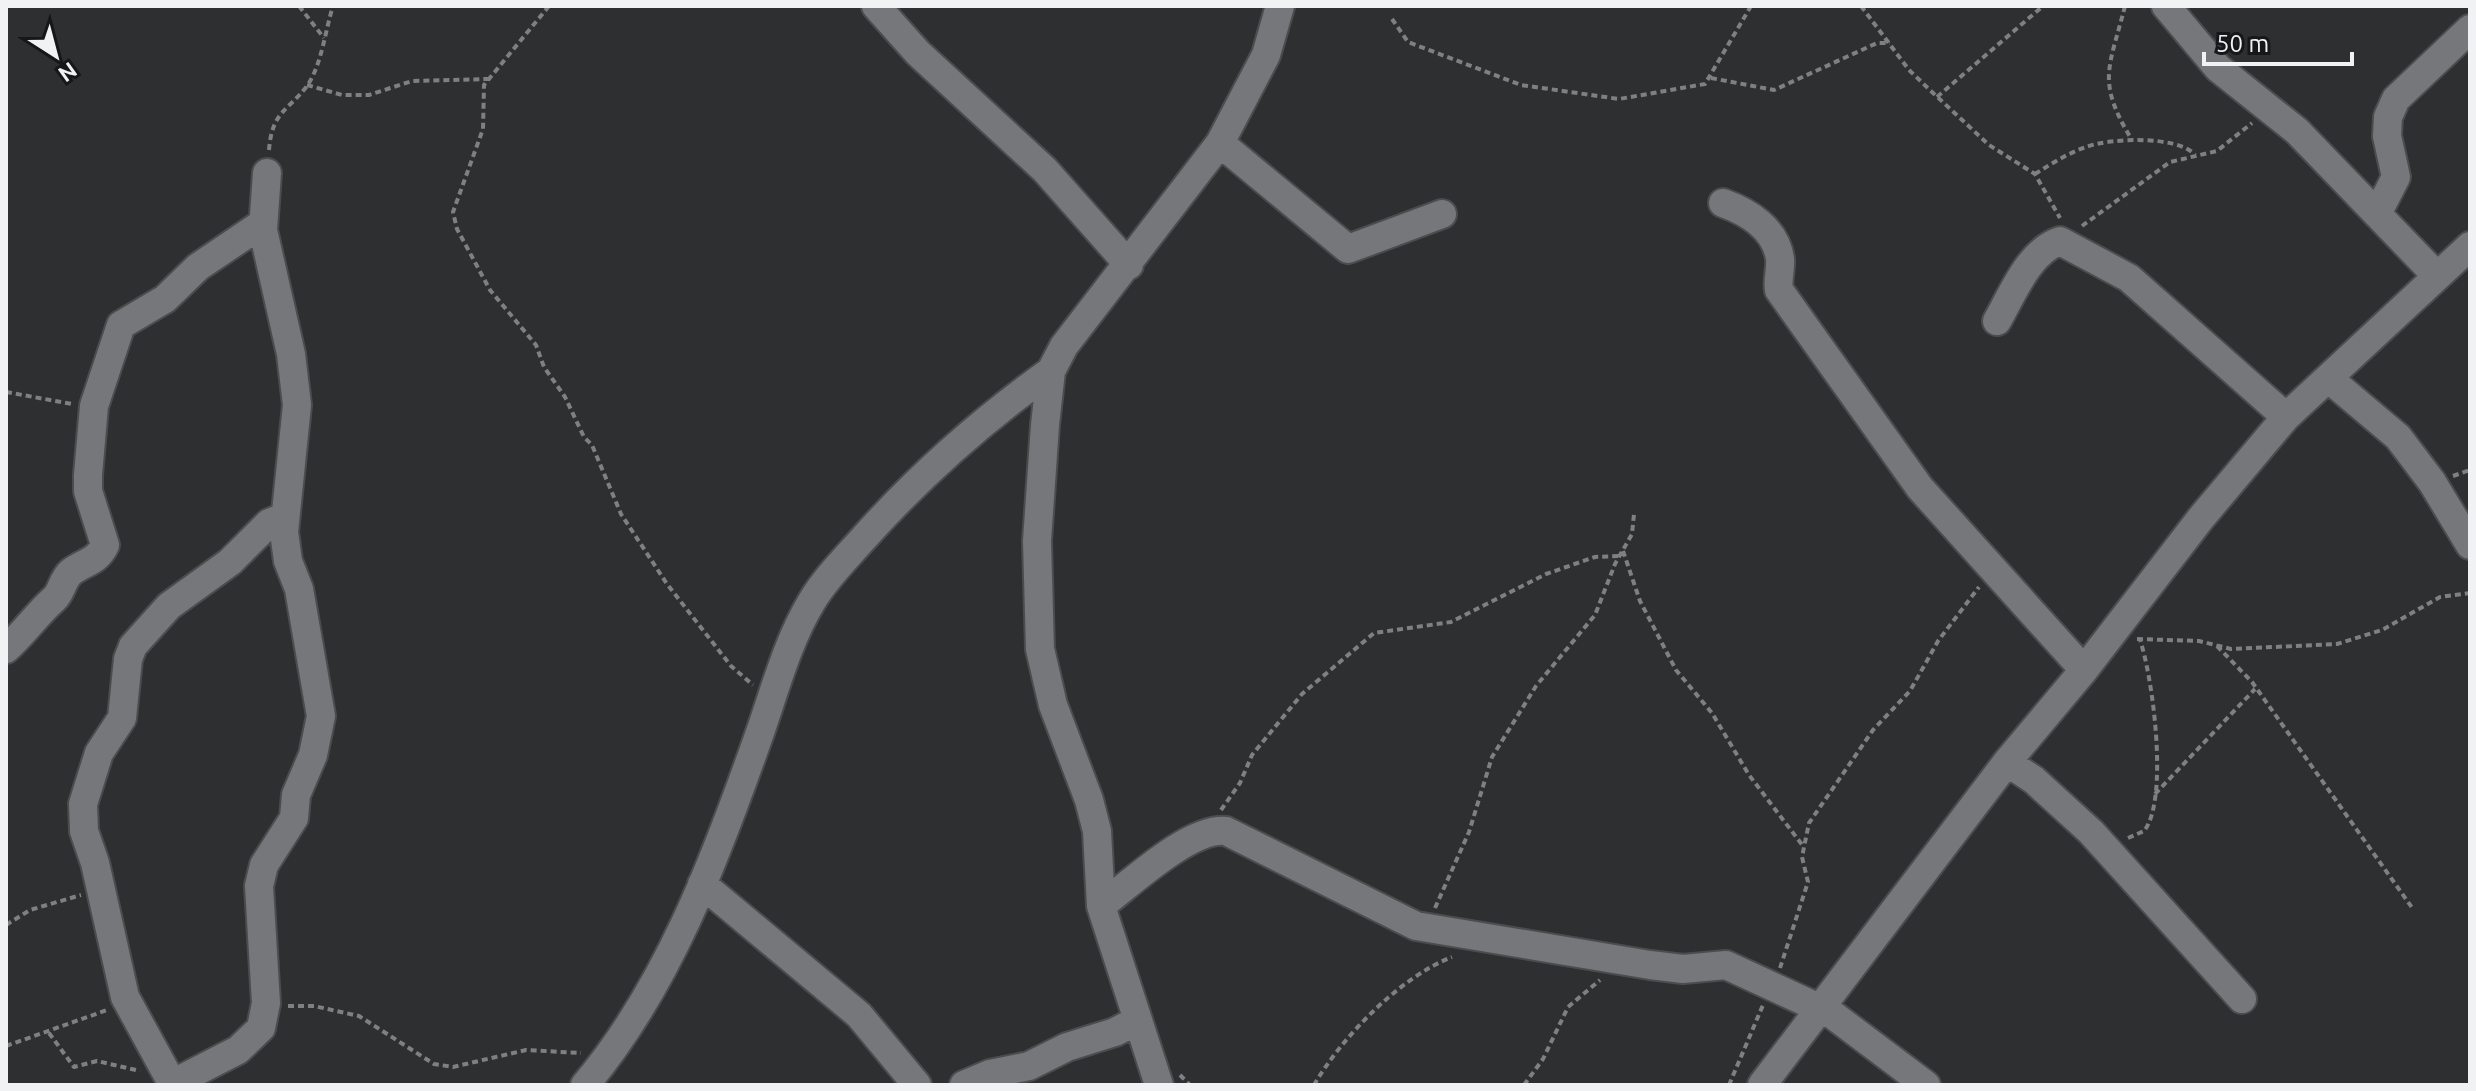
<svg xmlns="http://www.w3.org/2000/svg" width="2476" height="1091" font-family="Ubuntu,sans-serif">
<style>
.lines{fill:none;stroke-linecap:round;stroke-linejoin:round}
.minor-casing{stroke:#4a4c4d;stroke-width:32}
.path{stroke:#7e8081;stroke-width:4;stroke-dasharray:6 4;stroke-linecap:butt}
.minor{stroke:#75777a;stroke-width:28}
</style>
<rect width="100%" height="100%" fill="#2d2f31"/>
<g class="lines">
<!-- minor casing -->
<g class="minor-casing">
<path id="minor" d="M876,6L918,53L1045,170L1129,265
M2166,6L2218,68L2297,131L2437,276
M1220,143L1348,249L1442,214
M1723,203C1748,212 1776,229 1780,259C1781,270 1777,280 1779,290L1920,488L2084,670
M2377,214L2396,177L2387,136L2388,117L2396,99L2470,29
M1997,321C2012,295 2029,251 2060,241L2129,278L2286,417
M2328,378L2398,437L2432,482L2470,545
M6,649C24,633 37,614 54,599C62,592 62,580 71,572C84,562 97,562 105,545L88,491V475L94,406L121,325L165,299L198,267L263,223
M2007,762L2034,780L2091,832L2242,999
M702,884L859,1015L917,1085
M1101,906C1130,884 1190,827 1226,831L1416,926L1650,965L1683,969L1726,965L1819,1008
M1821,1006L1926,1085
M170,1085L238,1050L261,1028L266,1003L259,886L264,865L294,818L296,795L313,755L321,716L299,589L288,561L284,532L297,405L291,354L263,230L267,173
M173,1085L125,997L95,863L84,831L83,804L99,753L122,718L128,659L133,646L169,606L230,562L269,523L284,517
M585,1085C667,988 715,860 757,741C774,694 786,644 812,601C825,579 845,559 862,540C919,476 981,421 1051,371
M964,1085L990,1074L1029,1066L1067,1047L1115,1032L1138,1020
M1159,1085L1101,906L1097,831L1089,800L1053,705L1040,649L1037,541L1045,425L1051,371L1064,346L1220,143L1266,55L1280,6
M1762,1085L2007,762L2084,670L2201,518L2286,417L2470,246"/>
</g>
<!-- path -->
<path class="path" d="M299,6L324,38
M549,6L484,85L483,129L453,212L457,229L490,290L536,345L544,367L565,397L584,437L592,445L621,514L667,584L731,666L753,685
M1861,6L1909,70L1932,92L1989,145L2035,174L2060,218
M2125,6C2109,69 2096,81 2132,140
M1392,19L1408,42L1521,85L1619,99L1705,84L1751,6
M1711,78L1774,90L1877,43H1890
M307,85L342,95H369L412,81L488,79
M1937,97L2043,6
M269,150C272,111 288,111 307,86C322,64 325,31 333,6
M2035,174C2051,164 2068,153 2086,147C2109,138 2178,135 2195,155
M2082,226L2170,162L2217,151L2252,123
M6,392L72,404
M2453,476L2470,470
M1623,551L1640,601L1676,670L1712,713L1749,775L1803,846
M2137,639L2199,641L2231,649L2337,644L2382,630L2440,597L2470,593
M2217,646L2252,682L2413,909
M2155,794L2255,689
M1221,810L1240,783L1252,755L1302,694L1374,633L1451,622L1546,574L1595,557L1619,556
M2128,838L2144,831C2169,800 2153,678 2140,640
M1435,908L1469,832L1492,757L1536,686L1595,615L1615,564L1632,534L1634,514
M6,925L30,910L81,895
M1780,968L1808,882L1802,857L1809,823L1873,730L1910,691L1938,641L1979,587
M288,1006H314L359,1016L434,1064L453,1067L526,1050L581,1053
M49,1033L74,1067L97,1061L140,1071
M6,1046L107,1010
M1180,1075L1190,1085
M1314,1085C1342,1037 1400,977 1452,957
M1524,1085L1543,1059L1568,1007L1600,980
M1729,1085L1763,1005"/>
<!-- minor -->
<use href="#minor" class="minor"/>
</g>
<!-- border -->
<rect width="2476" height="1091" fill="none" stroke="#f0f2f3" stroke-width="16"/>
<!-- north arrow -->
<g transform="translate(56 56) rotate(144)" stroke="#161718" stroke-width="6" paint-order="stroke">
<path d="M0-6L14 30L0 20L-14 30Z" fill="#f0f2f3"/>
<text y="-12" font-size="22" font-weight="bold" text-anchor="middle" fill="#f0f2f3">N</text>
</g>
<!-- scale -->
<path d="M2204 52v12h148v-12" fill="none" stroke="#f0f2f3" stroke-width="4"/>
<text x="2216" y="52" font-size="24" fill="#f0f2f3" stroke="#161718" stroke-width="6" paint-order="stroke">50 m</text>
</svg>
